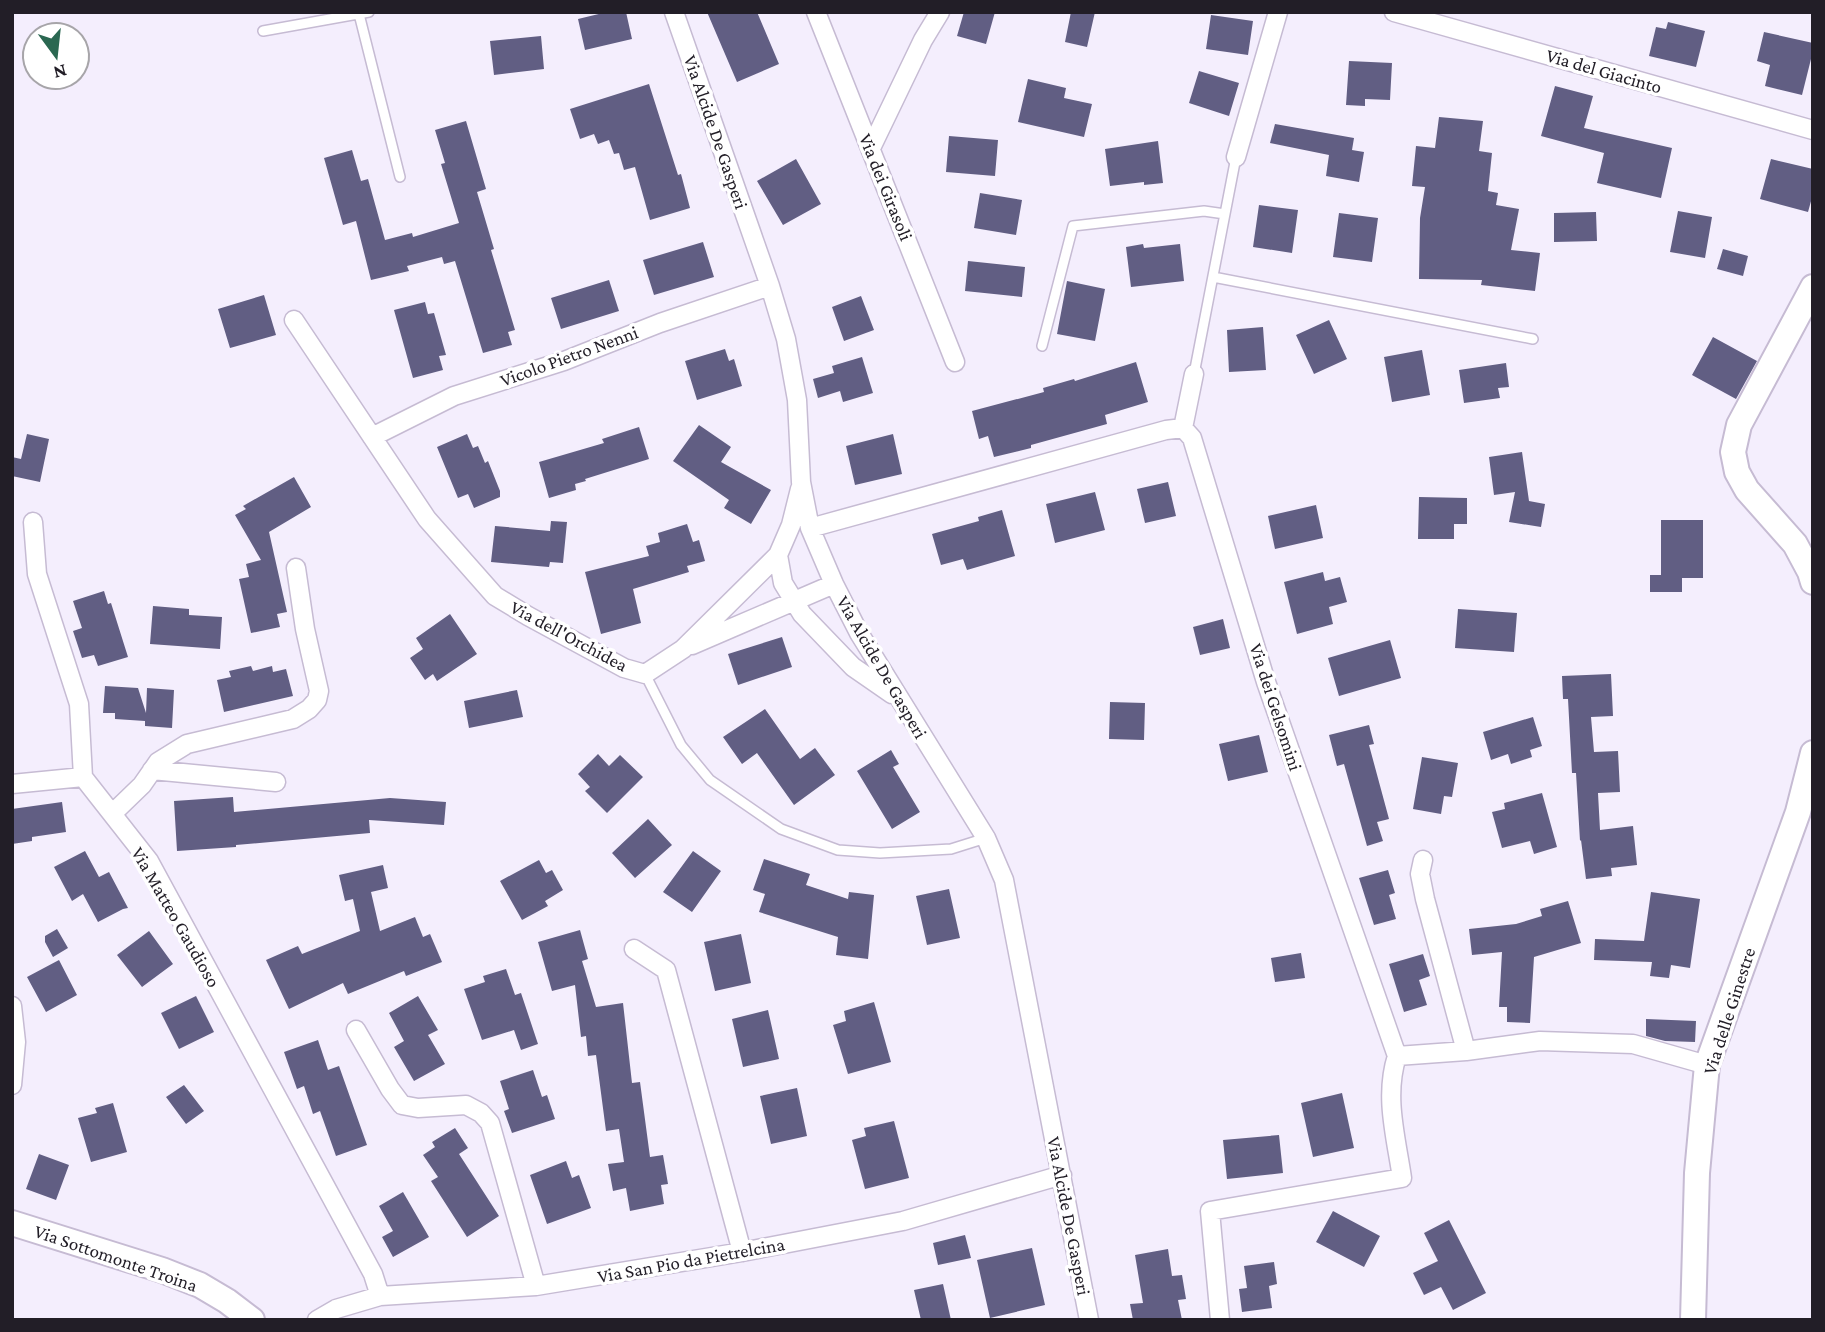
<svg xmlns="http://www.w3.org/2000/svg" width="1825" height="1332" font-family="'Crimson Pro',serif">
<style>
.building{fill:#615e83}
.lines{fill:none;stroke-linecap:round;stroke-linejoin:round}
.lane-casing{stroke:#c6bbd3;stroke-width:12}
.street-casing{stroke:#c6bbd3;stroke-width:21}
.secondary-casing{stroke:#c6bbd3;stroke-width:28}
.lane{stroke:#fff;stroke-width:9}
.street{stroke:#fff;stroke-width:18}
.secondary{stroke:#fff;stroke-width:24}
.labels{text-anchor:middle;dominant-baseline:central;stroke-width:7;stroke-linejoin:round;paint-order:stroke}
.street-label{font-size:19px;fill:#221e27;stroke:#fff}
</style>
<rect width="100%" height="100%" fill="#f4eefd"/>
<!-- building -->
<path class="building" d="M607,12H626L632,39L585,50L578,19Z
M707,12H757L779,64L737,82Z
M964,12H995L986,44L957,36Z
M1071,12H1095L1087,47L1065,42Z
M1211,15L1253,21L1248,55L1206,49Z
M1668,22L1705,31L1696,67L1649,56L1656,27L1666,29Z
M1764,32L1813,43V51L1802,95L1765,86L1770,65L1757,61Z
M541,36L544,69L494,75L490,41Z
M1349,61L1392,63L1390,100L1365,99V106L1346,105Z
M1199,71L1239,83L1229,116L1189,103Z
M1028,79L1066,88L1064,98L1092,104L1084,137L1018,122Z
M649,84L678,175L681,174L690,208L650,220L635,167L624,170L619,153L614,154L609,140L598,144L594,134L580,139L570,109Z
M1555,86L1593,96L1584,128L1672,148L1661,198L1597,183L1604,153L1541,136Z
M1439,117L1483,121L1479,151L1492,153L1488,191L1498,193L1496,205L1519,209L1511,250L1540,253L1535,291L1481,285L1482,280L1419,279L1420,218L1425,187L1412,186L1416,146L1435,148Z
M466,121L486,189L477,192L494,249L491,250L515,330L508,332L512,345L483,353L455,261L444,264L442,257L407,266L409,271L371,280L356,221L343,225L324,158L352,150L361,181L368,179L385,240L412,233L413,237L459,223L441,164L445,163L435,130Z
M1275,124L1354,138L1352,150L1364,152L1359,182L1326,176L1329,155L1270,143Z
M949,136L998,140L995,176L946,172Z
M1158,141L1163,183L1144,185V182L1110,186L1105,149Z
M796,159L821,204L783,225L757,181Z
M1771,159L1813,169V194L1808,212L1760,199Z
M980,193L1022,200L1016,235L974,228Z
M1259,205L1298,210L1292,253L1253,247Z
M1678,211L1712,217L1705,258L1670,252Z
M1596,212L1597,241L1554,242V213Z
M1339,213L1378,218L1372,262L1333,257Z
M703,242L714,277L654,295L643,260Z
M1143,244L1144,248L1180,244L1184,281L1131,287L1126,247Z
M1723,249L1748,256L1743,276L1717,269Z
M968,261L1025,267L1022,297L965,291Z
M609,280L619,311L561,329L551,298Z
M1067,281L1105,289L1095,341L1057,334Z
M264,295L276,335L230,348L218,309Z
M861,296L874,330L844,341L832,307Z
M425,302L428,314L434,313L446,355L439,356L443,370L413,378L394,310Z
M1329,320L1347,359L1314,374L1296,335Z
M1263,327L1266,370L1229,372L1227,330Z
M1713,337L1757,361L1736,399L1692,375Z
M725,349L729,361L734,359L742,386L697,400L685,361Z
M1422,350L1430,395L1392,402L1384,357Z
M862,357L873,393L843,402L840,391L818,398L813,379L834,373L832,366Z
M1136,362L1148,402L1105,415L1107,424L1031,445V448L994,457L988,436L979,439L972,411L1044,392L1043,388L1074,379L1075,381Z
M1506,363L1509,387L1498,388L1500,398L1464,403L1459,370Z
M699,425L731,447L721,462L771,490L751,524L724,508L729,500L673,461Z
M639,427L649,459L585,479L586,481L575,484L576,490L549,498L539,462L604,443L602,439Z
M27,434L49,439L40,482L12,476V457L21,459Z
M467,434L473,448L478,446L485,463L488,461L500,491V497L474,508L468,494L458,498L437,447Z
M893,434L902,474L855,485L846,446Z
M1522,452L1529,501L1545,504L1541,527L1509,522L1515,492L1494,495L1489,457Z
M294,477L311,507L269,532L287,612L277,614L280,627L251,633L239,579L249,577L246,564L261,560L235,515L246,509L243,506Z
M1168,482L1176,516L1145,523L1137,489Z
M1095,492L1105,530L1055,543L1046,504Z
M1419,497L1467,498V524H1454V539H1418Z
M1316,505L1323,538L1275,549L1268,516Z
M1002,510L1015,556L967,570L963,559L941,565L932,534L979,521L978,517Z
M1661,520H1703V578H1682V592H1650V575H1661Z
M551,521L567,522L563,563L550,562L549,567L491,562L495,526L550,531Z
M687,524L693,542L699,540L705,561L687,566L689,572L633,589L641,623L601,634L585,572L649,556L646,546L660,542L658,533Z
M1323,572L1325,581L1340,577L1347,602L1329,607L1333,624L1297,634L1284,582Z
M104,591L108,604L111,603L128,657L98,666L94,655L82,658L73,631L82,628L73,601Z
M153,606L189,609V615L222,617L220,649L150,644Z
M1458,609L1517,613L1514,652L1455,648Z
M450,614L477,654L437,681L433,674L425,680L410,658L423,649L416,638Z
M1223,619L1230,648L1200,655L1193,627Z
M782,637L792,667L738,685L728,654Z
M1390,640L1401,678L1339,696L1328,658Z
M251,666L253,671L272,666L273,672L286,669L293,696L224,712L217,680L231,677L229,671Z
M1611,674L1613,716L1591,717L1594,752L1618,751L1620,792L1598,793L1600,830L1633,826L1637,865L1611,868L1612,876L1586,879L1581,840L1580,841L1576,773H1572L1568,699H1563L1562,676Z
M105,686L138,688L146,713L147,688L174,690L172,728L145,726V721L115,719V713H103Z
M517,690L523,717L469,728L464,701Z
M1110,702L1145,703L1144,740L1109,739Z
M765,709L800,759L815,748L835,775L794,805L757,753L742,764L723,737Z
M1533,717L1542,746L1530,750L1532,757L1511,764L1508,754L1491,760L1483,732Z
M1369,725L1374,744L1369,745L1389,819L1377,822L1383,841L1367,846L1344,764L1337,766L1329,735Z
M1259,735L1268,772L1228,781L1219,744Z
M891,750L899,764L893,767L920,812L892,829L857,771Z
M598,754L609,766L620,755L643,777L607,813L585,791L590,787L578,774Z
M1422,757L1458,763L1452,797L1444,796L1441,814L1413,809Z
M1542,793L1557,847L1534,854L1530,841L1502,848L1492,812L1505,809L1504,803Z
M233,797L234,812L390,798L446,802L444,825L369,820L370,833L236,845V847L177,851L174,801Z
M62,802L66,832L32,837V841L12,844V809Z
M648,819L672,845L635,878L612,853Z
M85,851L99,877L109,872L128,908L123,909L98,922L83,894L72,901L54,867Z
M693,851L721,871L692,912L663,892Z
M764,859L810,874L806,885L848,899L849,892L874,895L868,959L836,955L838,937L759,912L765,894L753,890Z
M539,860L546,873L552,870L563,890L545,901L548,906L522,920L500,881Z
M383,865L388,888L371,892L380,931L415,917L423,937L430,934L442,962L406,976L404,971L348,994L343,983L289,1009L266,960L298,946L302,954L360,931L353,899L345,901L339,875Z
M1388,870L1395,893L1389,895L1396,919L1374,925L1359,878Z
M949,889L960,938L927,945L916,896Z
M1651,892L1700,899L1690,968L1671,965L1669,978L1650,976L1652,962L1594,960L1595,939L1644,941Z
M1568,901L1581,943L1534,957L1530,1023L1507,1022V1007H1499L1502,952L1472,955L1469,929L1516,924L1542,916L1540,909Z
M57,929L68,948L53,957L45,942V936Z
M580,930L588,959L582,961L596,1007L623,1003L632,1083L640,1082L650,1157L663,1155L668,1184L661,1185L664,1204L630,1211L626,1188L613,1191L608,1164L624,1162L619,1129L606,1131L596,1055L588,1056L586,1036L581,1037L575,985L552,991L538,942Z
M149,931L173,964L142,987L117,955Z
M741,934L751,983L715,991L704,942Z
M1301,953L1305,978L1275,982L1271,958Z
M1423,954L1430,976L1419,980L1427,1005L1404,1012L1389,964Z
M59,960L77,995L46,1012L27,977Z
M506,969L515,995L521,993L538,1044L521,1050L514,1030L482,1040L464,989L485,982L483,976Z
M196,996L214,1032L179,1049L161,1013Z
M418,996L438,1030L428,1035L445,1064L414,1081L394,1047L404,1041L389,1013Z
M874,1002L891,1062L848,1074L833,1025L846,1021L844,1011Z
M768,1010L779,1059L743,1067L732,1019Z
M1646,1019L1696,1021L1695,1042L1665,1041L1646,1036Z
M318,1040L328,1070L339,1066L367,1145L336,1156L320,1111L313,1114L304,1086L297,1089L284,1052Z
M533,1070L542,1097L547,1095L555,1119L512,1133L504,1111L509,1109L500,1081Z
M184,1085L204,1111L186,1124L166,1097Z
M797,1088L807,1136L771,1144L760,1096Z
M1342,1093L1354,1148L1313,1157L1301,1103Z
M113,1103L127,1152L91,1162L78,1118L97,1113L95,1108Z
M894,1121L909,1178L865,1189L852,1140L866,1136L864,1128Z
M455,1128L468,1148L459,1154L499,1216L467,1237L431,1181L438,1177L423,1155L435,1147L432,1142Z
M1279,1135L1283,1173L1227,1179L1223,1140Z
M39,1154L69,1165L56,1200L26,1189Z
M566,1161L572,1178L579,1175L591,1208L547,1224L530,1175Z
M403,1192L429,1237L393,1257L382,1237L393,1231L379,1206Z
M1333,1211L1380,1236L1364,1267L1316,1242Z
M1449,1220L1486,1293L1453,1310L1441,1287L1424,1295L1413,1273L1438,1261L1424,1233Z
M965,1235L971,1258L938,1265L933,1243Z
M1032,1248L1045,1305L990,1318L977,1260Z
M1168,1249L1172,1276L1182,1275L1186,1299L1178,1300L1182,1320H1133L1130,1304L1143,1303L1135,1255Z
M1274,1262L1277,1284L1269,1286L1272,1308L1242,1312L1239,1289L1247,1288L1244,1266Z
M943,1284L951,1320H921L914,1290Z"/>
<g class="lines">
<!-- lane casing -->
<g class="lane-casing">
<path id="lane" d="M359,14L400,177
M263,31L369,12
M1213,277L1533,339
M1042,346L1073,226L1204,211L1225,214
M1194,374L1236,157
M645,674L681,745L710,780L781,829L838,850L880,853L951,849L986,838"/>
</g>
<!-- street casing -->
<g class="street-casing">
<path id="street" d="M674,12L770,286L786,339L797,400L801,482L810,528L834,584L859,633L986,838L1004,880L1089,1320
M816,12L955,362
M1394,12L1813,130
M871,148L923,40L940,12
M1236,157L1278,12
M294,320L427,519L495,596L528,616L624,668L645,674L683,649L778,555L791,525L800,489
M1183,428L1194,374
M372,437L454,396L564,361L660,323L770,286
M33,522L37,574L79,704L83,777L149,861L373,1274L380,1296
M810,528L1166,430L1183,428L1192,438L1266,682L1397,1056L1466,1051L1540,1041L1633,1044L1707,1065
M778,555L783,583L802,614L853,667L892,694
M692,645L834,584
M152,770L276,782
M12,784L83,777
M112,814L142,785L158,762L187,744L293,719L309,709L317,700L319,691L305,629L296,568
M1423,860L1420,874L1425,899L1466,1051
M634,949L666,970L742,1252
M12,1006L16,1042L12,1085
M356,1030L390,1089L402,1105L418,1108L466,1105L481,1113L490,1123L536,1286
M317,1320L336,1309L380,1296L536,1286L742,1252L903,1221L1062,1175
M1220,1320L1210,1211L1402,1178C1396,1137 1384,1096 1397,1056"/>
</g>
<!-- secondary casing -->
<g class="secondary-casing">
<path id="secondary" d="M1813,287L1739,425L1733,452L1737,472L1747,490L1795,544L1810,572L1813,582
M12,1223L162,1270L200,1285L227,1301L252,1320
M1693,1320L1697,1173L1707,1065L1798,812L1813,753"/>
</g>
<!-- lane -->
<use href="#lane" class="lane"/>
<!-- street -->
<use href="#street" class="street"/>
<!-- secondary -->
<use href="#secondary" class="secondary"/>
</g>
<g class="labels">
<!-- street labels -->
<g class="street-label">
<text transform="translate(1604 71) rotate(16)">Via del Giacinto</text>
<text transform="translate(716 132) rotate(71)">Via Alcide De Gasperi</text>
<text transform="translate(886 187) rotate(68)">Via dei Girasoli</text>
<text transform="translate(569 356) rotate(-20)">Vicolo Pietro Nenni</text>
<text transform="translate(569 636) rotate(28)">Via dell'Orchidea</text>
<text transform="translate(882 667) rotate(60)">Via Alcide De Gasperi</text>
<text transform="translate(1276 707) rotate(72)">Via dei Gelsomini</text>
<text transform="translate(176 917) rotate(60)">Via Matteo Gaudioso</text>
<text transform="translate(1729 1011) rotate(-72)">Via delle Ginestre</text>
<text transform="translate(1069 1216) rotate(79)">Via Alcide De Gasperi</text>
<text transform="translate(116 1258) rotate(19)">Via Sottomonte Troina</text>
<text transform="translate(691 1260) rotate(-10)">Via San Pio da Pietrelcina</text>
</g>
</g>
<!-- border -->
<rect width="1825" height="1332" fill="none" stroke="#221e27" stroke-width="28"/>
<!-- north arrow -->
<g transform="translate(56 56) rotate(165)"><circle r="33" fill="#ffffff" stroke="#a7a5a9" stroke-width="2"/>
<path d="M0-5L12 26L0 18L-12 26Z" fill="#2a6751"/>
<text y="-10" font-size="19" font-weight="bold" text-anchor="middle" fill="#221e27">N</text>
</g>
</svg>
